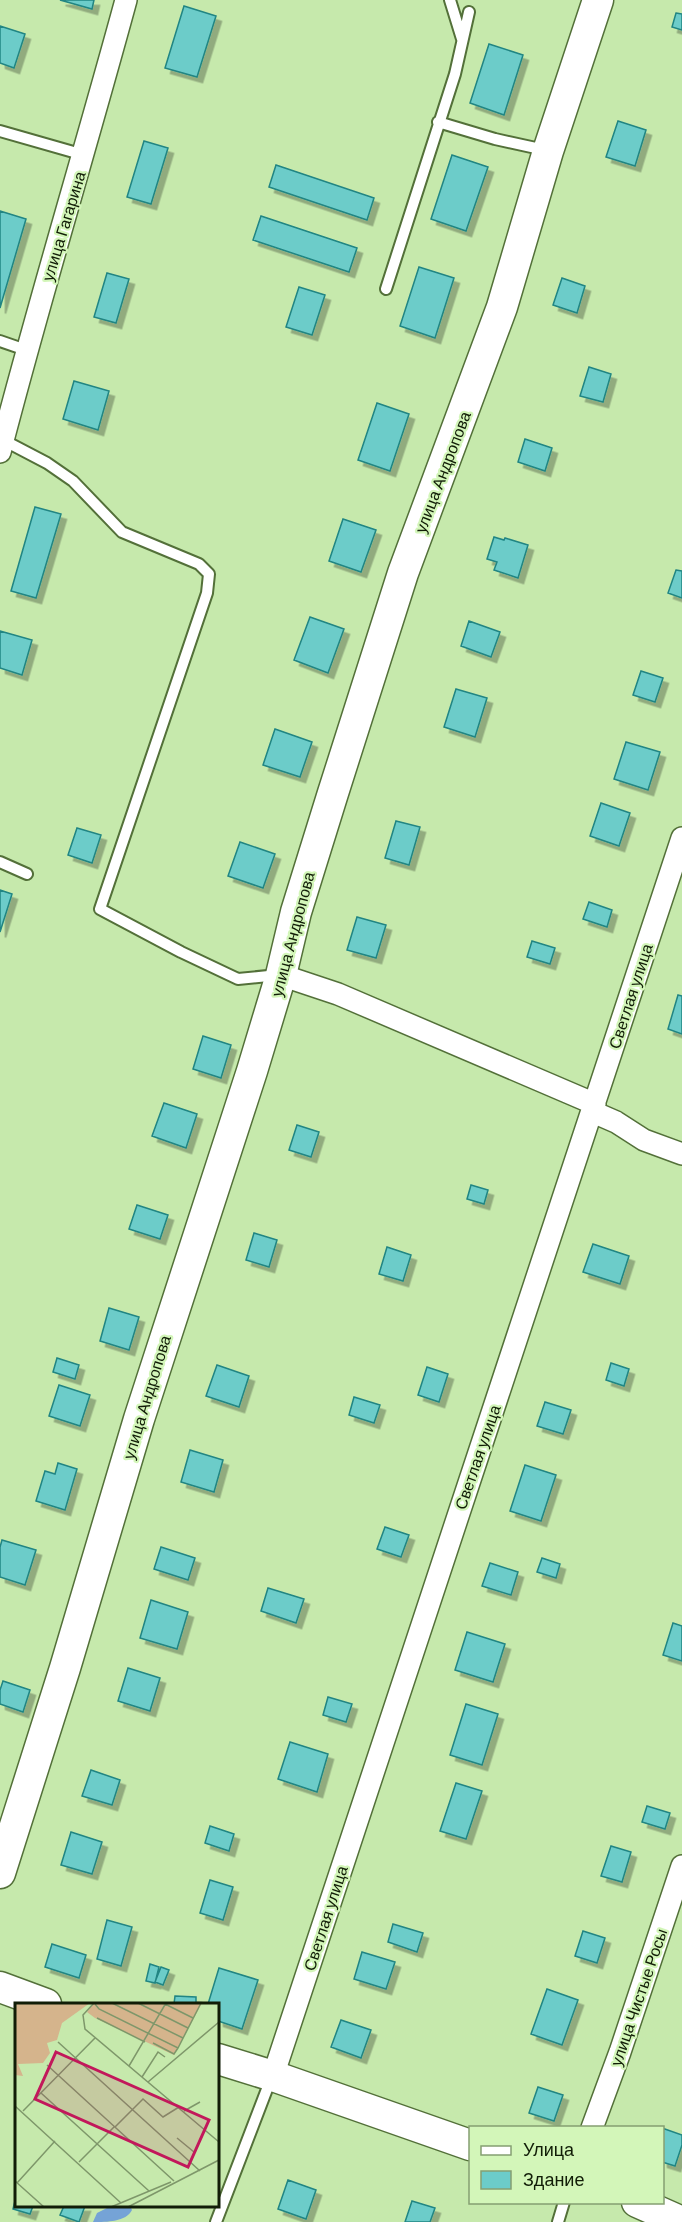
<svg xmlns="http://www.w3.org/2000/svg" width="682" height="2222" font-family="Barlow,sans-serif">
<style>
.water{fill:#75a3d6}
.building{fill:#6cccc9;stroke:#208583;stroke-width:1.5;filter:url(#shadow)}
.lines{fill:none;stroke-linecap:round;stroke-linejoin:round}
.lane-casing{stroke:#537039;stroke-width:14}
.street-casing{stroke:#537039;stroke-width:24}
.secondary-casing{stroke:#537039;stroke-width:33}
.lane{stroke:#fff;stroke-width:10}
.street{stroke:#fff;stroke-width:21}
.secondary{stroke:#fff;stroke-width:30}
.labels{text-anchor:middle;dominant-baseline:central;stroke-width:4.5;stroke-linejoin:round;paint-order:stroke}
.street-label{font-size:16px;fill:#111d07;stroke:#d3f6b9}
.inset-road{fill:none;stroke:#7e976a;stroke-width:1.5}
.view{fill:#c2185b;fill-opacity:0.15;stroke:#c2185b;stroke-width:3}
.inset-edge{fill:none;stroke:#111d07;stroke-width:3}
</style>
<defs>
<filter id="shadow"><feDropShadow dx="5.5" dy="5.5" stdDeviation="0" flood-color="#0004"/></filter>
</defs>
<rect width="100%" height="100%" fill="#c6e9ac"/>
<!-- water -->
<path class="water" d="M111,2206H130L132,2210C126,2222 107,2222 93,2222L97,2213Z"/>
<!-- building -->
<path class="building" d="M60,0H94L92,9Z
M184,6L216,16L197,77L165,68Z
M676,13L682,14V30L672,27Z
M0,26L25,34L14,68L0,63Z
M489,44L523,55L504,115L470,103Z
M618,121L646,130L635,166L606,157Z
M144,141L168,148L151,204L127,197Z
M452,155L488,167L466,231L431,219Z
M276,165L374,198L367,220L269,187Z
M0,211L26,219L0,308Z
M261,216L357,248L349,272L253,240Z
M419,267L454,278L435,338L400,326Z
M107,273L129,279L116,323L94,317Z
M562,278L585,286L577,313L553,305Z
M299,287L325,295L312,335L286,327Z
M589,367L611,374L603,402L580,396Z
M74,381L109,391L98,430L63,419Z
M377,403L409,414L390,471L358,460Z
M525,439L552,448L545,471L518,462Z
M35,507L61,514L36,598L11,591Z
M343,519L376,530L361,572L329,561Z
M494,537L504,540L505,538L528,545L518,578L494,570L497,562L487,559Z
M676,570L682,571V598L668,593Z
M310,617L344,629L328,673L294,660Z
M469,621L500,632L491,657L461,646Z
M0,631L32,640L22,675L0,668Z
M641,671L663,678L655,702L633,695Z
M456,689L487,698L475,737L444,727Z
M275,729L312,742L300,777L263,765Z
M626,742L660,752L648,790L614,779Z
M601,803L630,813L619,846L590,836Z
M396,821L420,827L409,865L385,858Z
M77,828L101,835L92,863L68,855Z
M240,842L275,854L263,888L228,876Z
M0,890L12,894L0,932Z
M589,902L612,910L607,927L583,919Z
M357,917L386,925L376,958L347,950Z
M532,941L555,948L550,964L527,957Z
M678,995L682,996V1034L668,1029Z
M203,1036L231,1045L221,1078L193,1069Z
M164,1103L197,1114L186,1148L152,1136Z
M297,1125L319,1132L311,1157L289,1150Z
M471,1185L488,1190L484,1204L467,1199Z
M137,1205L168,1215L160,1239L129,1229Z
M254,1233L277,1240L269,1267L246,1260Z
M593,1244L629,1256L620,1284L583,1272Z
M387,1247L411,1255L403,1281L379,1274Z
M109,1308L139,1317L129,1350L100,1341Z
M57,1358L79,1365L75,1379L53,1372Z
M611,1363L629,1369L624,1386L606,1380Z
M217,1365L249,1376L239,1407L206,1396Z
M427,1367L448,1374L439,1402L418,1395Z
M59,1385L90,1395L80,1426L49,1416Z
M354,1397L380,1405L374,1423L349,1415Z
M545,1402L571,1410L563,1434L537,1426Z
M190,1450L223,1460L214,1492L181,1482Z
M58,1463L77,1469L65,1510L36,1501L45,1471L55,1474Z
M525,1465L556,1475L541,1521L510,1511Z
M385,1527L409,1535L401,1557L377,1549Z
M2,1540L36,1550L25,1585L0,1577V1547Z
M161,1547L195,1558L188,1580L154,1569Z
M542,1558L560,1564L556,1578L537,1572Z
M490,1563L518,1572L511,1595L482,1586Z
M268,1588L304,1599L296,1623L261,1611Z
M151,1600L188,1612L177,1649L140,1638Z
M673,1623L682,1626V1661L663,1655Z
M467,1632L505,1644L493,1682L455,1670Z
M128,1668L160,1678L150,1711L118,1701Z
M3,1681L30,1690L23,1712L0,1704V1690Z
M328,1697L352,1704L346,1722L323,1715Z
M466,1704L498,1714L482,1765L450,1755Z
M290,1742L328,1754L317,1792L278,1779Z
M91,1770L120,1780L112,1805L82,1796Z
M456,1783L482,1791L466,1839L440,1831Z
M647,1806L670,1813L665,1829L642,1822Z
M210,1826L234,1834L229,1851L205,1843Z
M71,1832L102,1842L92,1874L61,1865Z
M611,1846L631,1852L622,1882L601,1876Z
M210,1880L233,1887L223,1920L200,1913Z
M107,1920L132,1927L121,1966L97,1959Z
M393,1924L423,1933L417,1952L388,1942Z
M583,1931L605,1938L597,1963L575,1956Z
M52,1944L86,1955L79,1978L45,1967Z
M362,1952L395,1962L386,1989L354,1979Z
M150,1964L159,1967L155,1983L146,1981Z
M161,1967L169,1970L163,1985L155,1982Z
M219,1968L258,1980L242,2029L218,2021V2004H208Z
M547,1989L578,2000L562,2045L531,2034Z
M175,1996L196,1997V2004H174Z
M341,2020L371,2030L361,2058L331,2047Z
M538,2087L563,2095L554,2121L529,2113Z
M662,2128L682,2135V2145L675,2166L662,2162Z
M288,2180L316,2190L306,2219L278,2209Z
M16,2197V2206H33L30,2214L13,2209Z
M412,2201L435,2208L430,2222H405Z
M64,2206H85L79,2222L60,2215Z"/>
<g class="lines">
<!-- lane casing -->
<g class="lane-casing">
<path id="lane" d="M450,0L462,39
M438,122L495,139L545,150
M0,131L84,155
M386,289L455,74L469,12
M0,341L26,350
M3,440L47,463L73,481L122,532L199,564L209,574L207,593L100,909L181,952L238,979L278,975
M0,862L27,874
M216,2222L272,2076
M558,2222L564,2202"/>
</g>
<!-- street casing -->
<g class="street-casing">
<path id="street" d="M0,452C39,301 85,151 126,0
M281,975L338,994L595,1104
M593,1112L616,1122L644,1140L682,1154
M273,2076L682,838
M592,2128L620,2052L682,1866"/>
</g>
<!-- secondary casing -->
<g class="secondary-casing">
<path id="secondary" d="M0,1873L65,1668L139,1419L252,1071L281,975L296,912L333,793L403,573L502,307L548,151L598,0
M0,1987L46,2004
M218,2059L273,2076L470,2145
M637,2202L682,2222"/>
</g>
<!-- lane -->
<use href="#lane" class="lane"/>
<!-- street -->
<use href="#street" class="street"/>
<!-- secondary -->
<use href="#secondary" class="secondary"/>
</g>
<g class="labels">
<!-- street labels -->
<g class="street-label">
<text transform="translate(63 226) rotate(-73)">улица Гагарина</text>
<text transform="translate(442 472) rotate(-69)">улица Андропова</text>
<text transform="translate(292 934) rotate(-75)">улица Андропова</text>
<text transform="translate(630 996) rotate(-72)">Светлая улица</text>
<text transform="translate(146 1397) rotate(-73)">улица Андропова</text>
<text transform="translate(477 1457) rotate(-71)">Светлая улица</text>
<text transform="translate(325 1918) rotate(-72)">Светлая улица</text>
<text transform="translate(638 1997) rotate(-71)">улица Чистые Росы</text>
</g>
</g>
<!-- overview -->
<g transform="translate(15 2003)">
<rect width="204" height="204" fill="#c6e9ac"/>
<path d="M0,0H75L47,20L42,37L32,40L35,50L28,60L3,61L8,73L0,72ZM79,0H187L159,52L80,15L72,9Z" fill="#d5b48c"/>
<path class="inset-road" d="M79,0L68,12L70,26L204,139M97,0L168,35M123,0L173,25M148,0L178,15M80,1L84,6L163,45L186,0M82,15L130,39M43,39L185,168M138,40L159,51L163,45M32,62L159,178M114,63L151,0M127,74L143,49L150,54M133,79L204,19M26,90L134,188M0,103L106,200M8,108L80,35M169,108L185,99M100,124L128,96L148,114L164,104M162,135L179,149M64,159L99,124M0,178L29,204M2,180L40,138M96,204L156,179M113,204L204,157"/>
<path class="view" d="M41,49L194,117L173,164L20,96Z"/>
<rect width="204" height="204" class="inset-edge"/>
</g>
<!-- legend -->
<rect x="469" y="2126" width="195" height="78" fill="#d3f6b9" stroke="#859f72" stroke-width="1.5"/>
<rect x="481" y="2146" width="30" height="9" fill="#ffffff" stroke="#859f72" stroke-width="1.5"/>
<text x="523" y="2156" font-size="18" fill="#111d07">Улица</text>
<rect x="481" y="2171" width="30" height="18" fill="#6cccc9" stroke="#859f72" stroke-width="1.5"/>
<text x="523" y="2186" font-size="18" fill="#111d07">Здание</text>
</svg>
